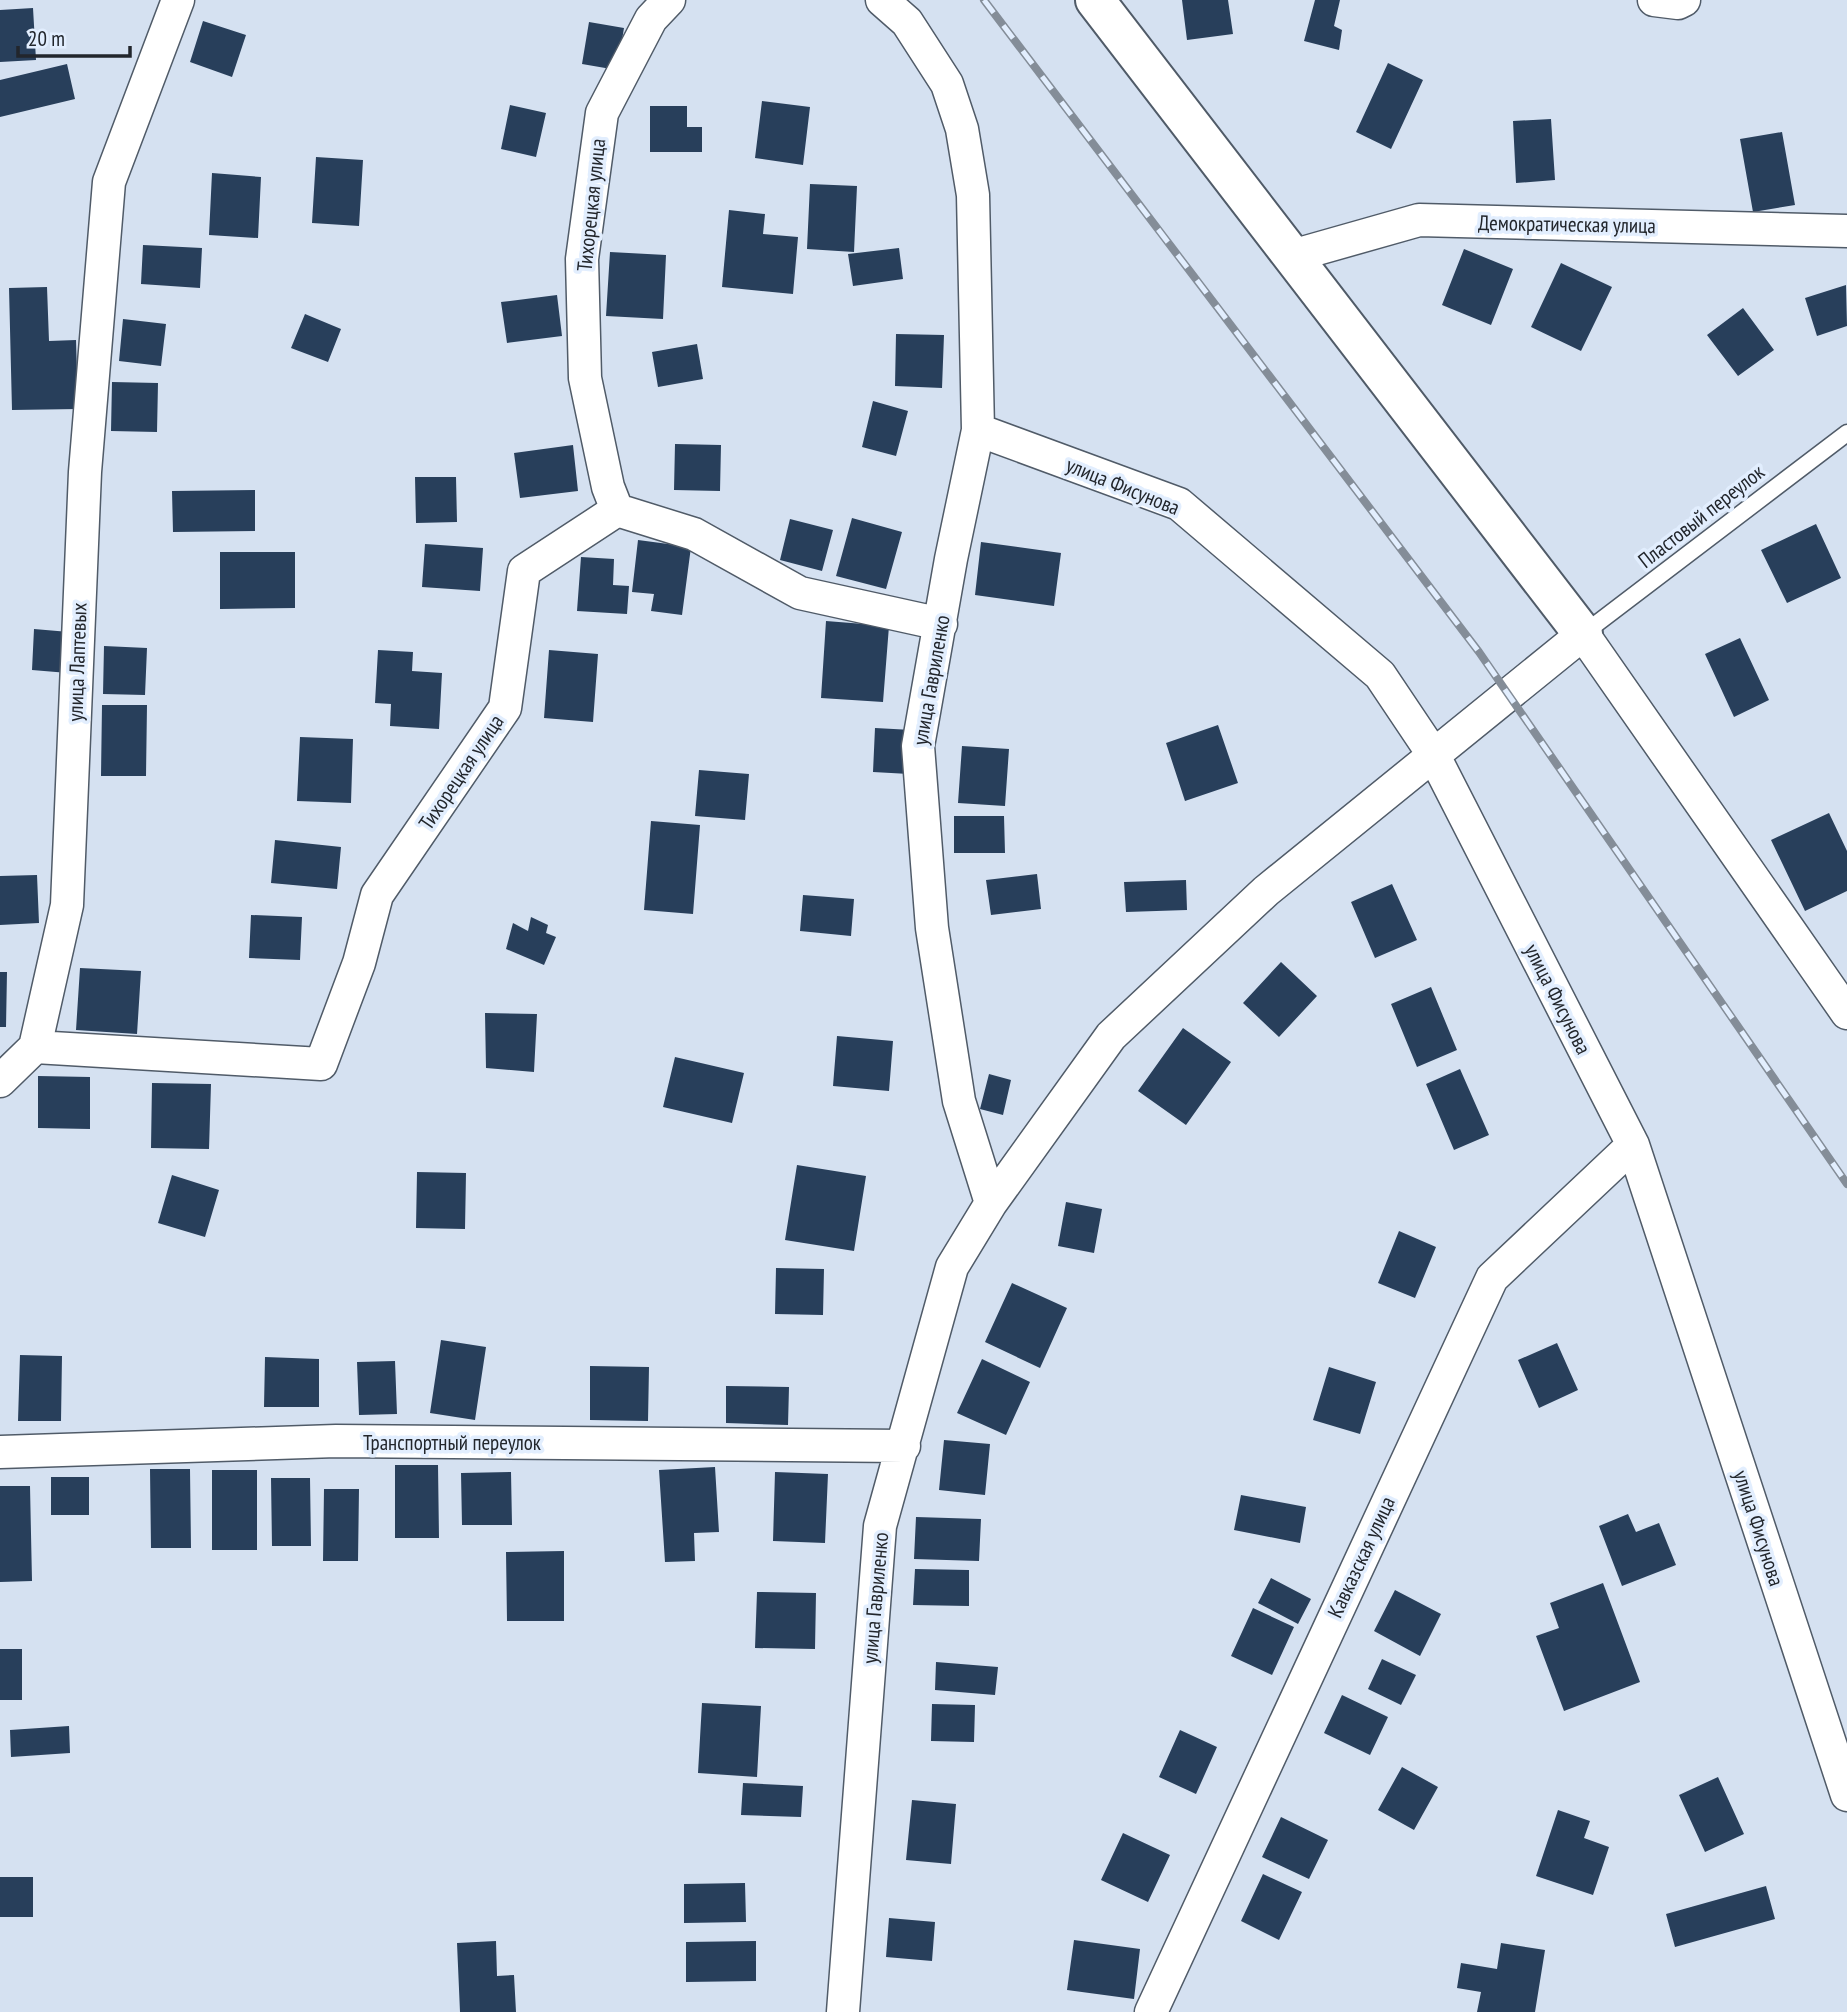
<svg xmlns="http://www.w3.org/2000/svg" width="1847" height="2012" font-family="'PT Sans Narrow',sans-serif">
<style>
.building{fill:#283f5b}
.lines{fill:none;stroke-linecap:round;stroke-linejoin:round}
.service-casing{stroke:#505b68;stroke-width:19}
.minor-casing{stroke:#505b68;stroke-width:35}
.tertiary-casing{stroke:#505b68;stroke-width:42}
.service{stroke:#fff;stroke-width:16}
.minor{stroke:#fff;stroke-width:32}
.tertiary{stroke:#fff;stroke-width:38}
.rail-casing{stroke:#848d98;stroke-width:8}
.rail{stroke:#e2eefe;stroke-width:5;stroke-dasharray:16;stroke-linecap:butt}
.labels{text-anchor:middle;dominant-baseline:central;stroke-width:7;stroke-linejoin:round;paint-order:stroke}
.street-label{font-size:21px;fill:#22262c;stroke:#e2eefe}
</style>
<rect width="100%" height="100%" fill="#d5e1f1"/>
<!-- building -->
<path class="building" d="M1182,0H1228L1233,34L1187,40Z
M1315,0H1340L1334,26L1342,30L1339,50L1304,41Z
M33,8L36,60L0,62V10Z
M203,21L246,35L232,77L190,62Z
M589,22L624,28L617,70L582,64Z
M1388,63L1423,80L1391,149L1356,132Z
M67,64L75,99L0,117V80Z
M762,101L810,107L803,165L755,158Z
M510,105L546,113L536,157L501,149Z
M650,106H687V127H702V152H650Z
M1551,119L1555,180L1516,183L1513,121Z
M1782,132L1795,205L1753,212L1740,139Z
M316,157L363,160L359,226L312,223Z
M212,173L261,177L258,238L209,235Z
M810,184L857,186L854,252L807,249Z
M729,210L765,214L763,234L798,237L793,294L722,287Z
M143,245L202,248L200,288L141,284Z
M899,248L903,279L853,286L848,254Z
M1464,249L1513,269L1491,325L1442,305Z
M610,252L666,255L663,319L606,316Z
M1561,263L1612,287L1581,351L1531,327Z
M1846,285L1847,326L1817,336L1805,298Z
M47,287L49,341L76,340L78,409L12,410L9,288Z
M557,295L562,336L507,343L501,302Z
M1743,308L1774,350L1738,376L1707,335Z
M305,314L341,329L328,362L291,348Z
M123,319L166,324L161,366L119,361Z
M896,334L944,335L942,388L895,386Z
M697,344L703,379L658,387L652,352Z
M112,382L158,383L157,432L111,431Z
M873,401L908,411L896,456L862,447Z
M675,444L721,445L720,491L674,490Z
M573,445L578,491L520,498L514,453Z
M415,477H456L457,522L416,523Z
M255,490V531L173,532L172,491Z
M852,518L902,532L886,589L836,576Z
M790,519L833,530L822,571L780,560Z
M1816,524L1841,578L1787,603L1761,550Z
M638,540L691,547L682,615L651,611L654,594L632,592Z
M981,542L1061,553L1054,606L975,595Z
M425,544L483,548L480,591L422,587Z
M220,552H295V608L220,609Z
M581,557L614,559L613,585L629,586L627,614L577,611Z
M826,621L889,626L883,702L821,698Z
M34,629L69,632L68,673L32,670Z
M1740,638L1769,700L1734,717L1705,654Z
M104,646L147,648L145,695L103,694Z
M378,650L413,652L412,671L442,673L439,729L390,726L391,704L375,703Z
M549,650L598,654L593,722L544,718Z
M102,705H147L146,776H101Z
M1218,725L1238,783L1185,801L1166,743Z
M875,728L912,730L909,774L873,772Z
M300,737L353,739L351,803L297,801Z
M962,746L1009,749L1005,806L958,803Z
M699,770L749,774L745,820L695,816Z
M1829,813L1847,851V891L1805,911L1771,840Z
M954,816H1004L1005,853H954Z
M651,821L700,825L693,914L644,910Z
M275,840L341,847L337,889L271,883Z
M1037,874L1041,909L991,915L986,880Z
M37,875L39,923L0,925V876Z
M1186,880L1187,910L1126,912L1124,882Z
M1392,884L1417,940L1375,958L1351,902Z
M803,895L854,899L851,936L800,931Z
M251,915L302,917L300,960L249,958Z
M531,917L548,925L546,933L556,937L544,965L506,949L513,923L528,931Z
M1281,962L1317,996L1279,1037L1243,1003Z
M80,968L141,971L137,1034L76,1030Z
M0,972H7L6,1027H0Z
M1431,987L1457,1050L1417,1067L1391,1004Z
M485,1013L537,1014L534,1072L486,1068Z
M1183,1028L1231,1062L1186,1125L1138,1091Z
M837,1036L893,1041L889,1091L833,1086Z
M675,1057L744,1073L732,1123L663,1107Z
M1460,1069L1489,1135L1454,1150L1426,1084Z
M989,1074L1011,1080L1003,1115L980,1109Z
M38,1076L90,1077V1129L38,1128Z
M152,1083L211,1084L209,1149L151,1148Z
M797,1165L866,1176L854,1251L785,1240Z
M417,1172L466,1173L465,1229L416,1228Z
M172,1175L219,1190L205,1237L158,1223Z
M1066,1202L1102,1209L1094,1253L1058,1246Z
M1399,1231L1436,1247L1415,1298L1378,1283Z
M776,1268L824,1269L823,1315L775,1314Z
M1012,1283L1067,1308L1040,1368L985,1342Z
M441,1340L486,1347L475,1420L430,1413Z
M1557,1343L1578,1390L1539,1408L1518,1360Z
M20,1355L62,1356L61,1421H18Z
M265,1357L319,1359V1407H264Z
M982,1359L1030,1382L1006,1435L957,1413Z
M395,1361L397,1414L359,1415L357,1362Z
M590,1366L649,1367L648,1421L590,1420Z
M1329,1367L1376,1382L1360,1434L1313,1420Z
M726,1386L789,1387L788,1425L726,1423Z
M944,1440L990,1444L985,1495L939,1490Z
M395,1465H438L439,1538H395Z
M715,1467L719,1532L694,1533L695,1561L665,1562L659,1470Z
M150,1469H190L191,1548H151Z
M212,1470H257V1550H212Z
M511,1472L512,1525H462L461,1473Z
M775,1472L828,1474L825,1543L773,1541Z
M51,1477H89V1515H51Z
M271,1478H310L311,1546H272Z
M0,1486H30L32,1581L0,1582Z
M324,1489H359L358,1561H323Z
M1241,1495L1306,1507L1300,1543L1234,1530Z
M1628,1514L1636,1532L1659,1523L1676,1565L1622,1586L1599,1526Z
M916,1517L981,1519L979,1561L914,1559Z
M564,1551V1621H507L506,1552Z
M915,1569L969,1570V1606L913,1605Z
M1271,1578L1311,1599L1298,1624L1258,1603Z
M1603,1583L1640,1682L1564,1711L1536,1636L1559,1628L1550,1603Z
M1395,1590L1441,1614L1420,1656L1374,1631Z
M757,1592L816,1593L815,1649L755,1648Z
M1253,1608L1294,1627L1272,1675L1231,1656Z
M0,1649H22V1700H0Z
M1382,1659L1416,1675L1401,1705L1368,1689Z
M936,1662L998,1667L995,1695L935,1690Z
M1342,1695L1388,1717L1370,1755L1324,1733Z
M702,1703L761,1706L757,1777L698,1773Z
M932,1704L975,1705L974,1742L931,1741Z
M69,1726L70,1753L11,1757L10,1730Z
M1180,1730L1217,1747L1196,1794L1159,1777Z
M1402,1767L1438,1787L1414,1830L1378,1810Z
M1718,1777L1744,1834L1705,1852L1679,1795Z
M743,1783L803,1786L801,1817L741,1815Z
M912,1800L956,1804L951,1864L906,1860Z
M1558,1810L1590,1821L1584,1838L1609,1847L1593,1895L1536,1876Z
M1281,1817L1328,1840L1309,1879L1262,1857Z
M1123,1833L1170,1855L1148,1902L1101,1880Z
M1263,1874L1302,1892L1279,1940L1241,1921Z
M0,1877H33V1917H0Z
M745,1883L746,1922L684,1923V1884Z
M1766,1886L1775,1919L1675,1947L1666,1914Z
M889,1918L935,1922L932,1961L886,1957Z
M1074,1940L1140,1949L1134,1999L1067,1990Z
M496,1941L497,1976L514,1975L516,2012H460L457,1943Z
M756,1941V1981L686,1982V1942Z
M1501,1943L1545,1950L1535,2012H1477L1481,1992L1457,1988L1461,1963L1497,1969Z"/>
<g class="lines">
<!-- service casing -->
<g class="service-casing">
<path id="service" d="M1583,634L1847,433"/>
</g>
<!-- minor casing -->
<g class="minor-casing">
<path id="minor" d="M178,0L109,182L85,472L67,905L35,1047L321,1064L359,963L377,895L505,708L524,571L617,510L694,534L800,593L941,624
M882,0L907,22L947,84L962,129L973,195L978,430L951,559L918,746L932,928L959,1101L991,1203
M1654,0L1678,3L1684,0
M1292,256L1419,220L1847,231
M978,430L1179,504L1380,675L1433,754L1633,1145L1847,1795
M617,510L608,487L585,378L582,259L602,113L651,19L669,0
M0,1081L35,1047
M0,1452L336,1441L904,1446
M843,2012L880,1526L952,1267L991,1203L1111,1036L1266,891L1583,634L1847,1013
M1151,2012L1492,1278L1633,1145"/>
</g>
<!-- tertiary casing -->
<g class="tertiary-casing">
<path id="tertiary" d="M1095,0L1583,634"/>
</g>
<!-- service -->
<use href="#service" class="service"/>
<!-- minor -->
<use href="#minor" class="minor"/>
<!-- tertiary -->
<use href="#tertiary" class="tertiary"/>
<!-- rail casing -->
<g class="rail-casing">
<path id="rail" d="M984,0L1479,652L1847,1184"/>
</g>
<!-- rail -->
<use href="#rail" class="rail"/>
</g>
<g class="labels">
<!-- street labels -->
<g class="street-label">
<text transform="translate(591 205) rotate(-84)">Тихорецкая улица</text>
<text transform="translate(1567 224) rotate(1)">Демократическая улица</text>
<text transform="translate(1123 486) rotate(22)">улица Фисунова</text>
<text transform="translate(1701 516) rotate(-38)">Пластовый переулок</text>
<text transform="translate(77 662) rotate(-88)">улица Лаптевых</text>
<text transform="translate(931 680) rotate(-80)">улица Гавриленко</text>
<text transform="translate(461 772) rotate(-56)">Тихорецкая улица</text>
<text transform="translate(1558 999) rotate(63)">улица Фисунова</text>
<text x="452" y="1442">Транспортный переулок</text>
<text transform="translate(1759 1528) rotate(72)">улица Фисунова</text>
<text transform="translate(1361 1557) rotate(-65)">Кавказская улица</text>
<text transform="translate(875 1598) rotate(-85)">улица Гавриленко</text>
</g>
</g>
<!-- scale -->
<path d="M18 46v10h112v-10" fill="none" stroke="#22262c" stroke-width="3.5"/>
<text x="28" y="46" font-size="21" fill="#22262c" stroke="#e2eefe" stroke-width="5" paint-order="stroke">20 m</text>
</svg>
